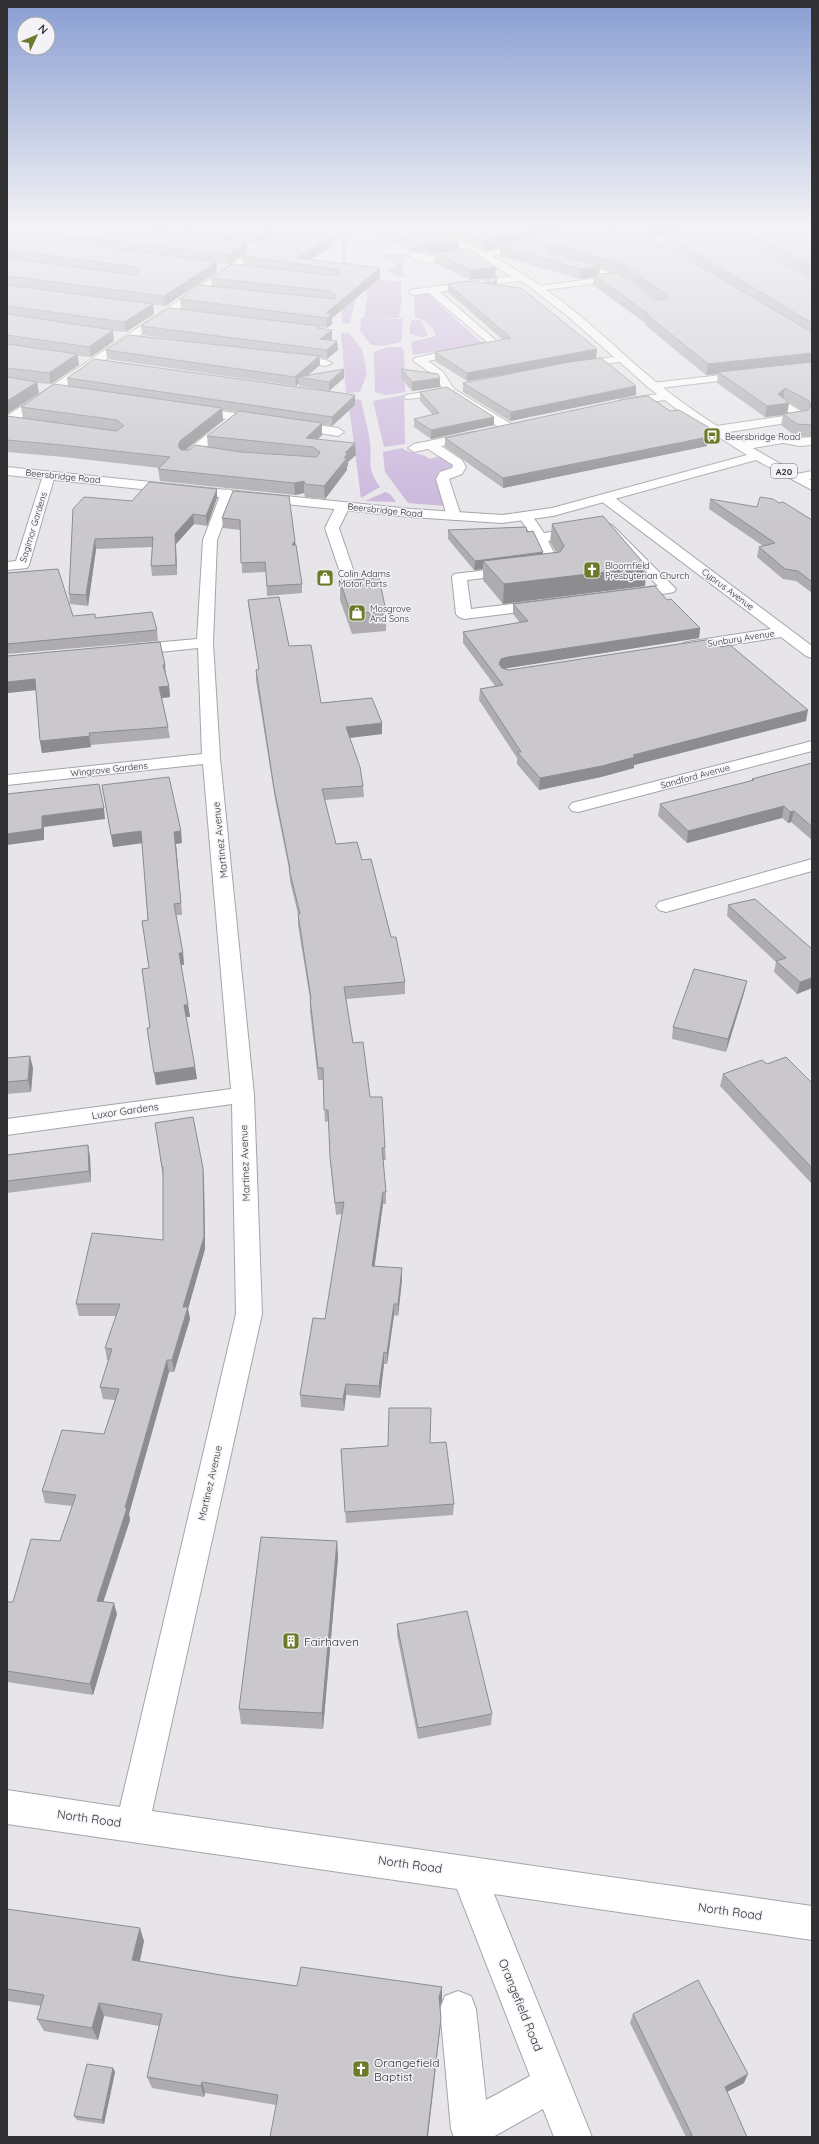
<svg xmlns="http://www.w3.org/2000/svg" width="819" height="2144" font-family="Quicksand,sans-serif">
<style>
.green{fill:#c9b5db}
.lines{fill:none;stroke-linecap:round;stroke-linejoin:round}
.minor-casing{stroke:#a6a4a8;stroke-width:2}
.major-casing{stroke:#a6a4a8;stroke-width:2}
.minor{fill:#fff;fill-rule:evenodd}
.major{fill:#fff;fill-rule:evenodd}
.wall{fill:#aeacaf;fill-rule:evenodd}
.shaded-wall{fill:#8d8c8f}
.building{fill:#cac8cc;stroke:#8d8c8f}
.labels{text-anchor:middle;dominant-baseline:central;stroke-width:3;stroke-linejoin:round;paint-order:stroke}
.far-poi-label{font-size:9px;fill:#323133;stroke:#f4f2f7;text-anchor:start}
.shield{fill:#f4f2f7;stroke:#6c6b6e;stroke-width:1}
.shield-label{font-size:9px;font-weight:bold;fill:#323133}
.far-street-label{font-size:9px;fill:#323133;stroke:#f4f2f7}
.street-label{font-size:10px;fill:#323133;stroke:#f4f2f7}
.near-poi-label{font-size:12px;fill:#323133;stroke:#f4f2f7;text-anchor:start}
.near-street-label{font-size:12px;fill:#323133;stroke:#f4f2f7}
</style>
<rect width="100%" height="100%" fill="#e7e5e9"/>
<!-- green -->
<path class="green" d="M338,225H347L346,262L356,264L364,270L342,279V230Z
M382,254H404L402,273L407,277L396,276L388,270L394,268L397,263L382,259Z
M372,280L401,281V295H398L402,296L399,318H364L368,295H366L368,281Z
M427,293L483,344L413,355L411,342L436,336C433,326 425,319 415,318L414,295Z
M357,294L350,323L342,324L341,295Z
M361,318L403,319L401,342L382,346L371,345L360,331Z
M412,320H421L428,336L421,337L410,334L409,329Z
M341,333H349L362,349L367,374L360,392L346,393Z
M388,347H400L404,350L405,392L385,395L375,392L374,352Z
M404,395L405,444L384,447L373,401Z
M354,399L361,400C364,414 368,429 370,443C372,464 366,467 380,487L361,498L349,406Z
M402,448C410,454 421,452 430,459L443,455L454,464V466L438,475L446,506L408,503L385,472L383,452Z
M385,492L390,494L396,502L365,501Z"/>
<g class="lines">
<!-- minor casing -->
<g class="minor-casing">
<path id="minor" d="M290,225H300L11,425L7,426V416Z
M692,227L697,230L695,232L659,244L677,256V260H671L649,246L651,240Z
M528,240L533,243L531,245L483,259L478,256L480,254Z
M465,251L470,254L468,256C453,260 421,269 408,255L413,252L431,256Z
M571,260L622,276L636,287L635,289H627L617,281L535,291L534,289L539,286L606,277L568,265V261Z
M523,275L526,276V280L440,292L500,344L495,347L428,361L443,372L454,389L513,425L515,428L513,431H505L448,395L406,399L404,397L406,395L443,389L435,376L415,362L413,360L415,358L487,342L429,293L414,295L409,292L410,290Z
M290,355L326,360L332,363L326,366L286,360L284,358L286,356Z
M622,356L628,359L626,361L574,368L568,365L574,362Z
M747,372L751,373L753,375L751,377L652,389L646,386L652,383Z
M667,393L673,397L671,399L622,407L616,403L622,399Z
M784,401L806,414L808,417L806,420L716,434L710,430L716,426L791,415L778,405Z
M194,407L261,417L267,421L261,425L237,421L188,462H180L178,459L180,456L226,419L190,414L188,411L190,408Z
M293,421L338,428L344,432L338,436L289,428L287,425Z
M473,432L477,433L479,436L477,439L441,446L462,460L466,467L462,474L449,479L461,516L454,520L447,516L436,479L440,472L452,468L453,465L428,449L414,452L408,448L414,444Z
M783,435L800,438L812,437V445L800,446L783,443L741,450L735,446L741,442Z
M49,471L55,475L29,565L27,568L7,570V562L16,561L43,475Z
M812,471V479L797,482L791,478L792,475Z
M228,489L235,493L217,540L213,643L220,758L254,1095L262,1314L152,1811L812,1906V1940L494,1894L592,2137H554L543,2109L493,2137H454L451,2129L440,2009L445,1996L458,1991L471,1996L476,2009L486,2100L530,2076L457,1889L7,1824V1790L120,1807L236,1314L232,1104L7,1135V1119L231,1089L203,764L7,785V775L202,754L198,648L131,655L125,653L123,650L125,647L131,645L197,639L203,540L221,493Z
M606,494L611,495L812,646V658L806,656L781,637L687,652L682,650L679,647L682,644L687,642L771,629L601,501L599,498Z
M343,502L350,506L339,528L359,587L357,590H347L345,587L325,528L336,506Z
M526,513L531,514L544,533L607,524L612,525L676,589L674,592L669,593L464,619L459,617L456,614L452,577L454,574L545,563L533,538L519,517ZM604,533L658,586L471,609L467,580L559,569L561,566L548,541Z
M812,741V751L578,812L572,811L569,807L572,803Z
M812,859V871L666,912L659,910L656,906L659,902Z"/>
</g>
<!-- major casing -->
<g class="major-casing">
<path id="major" d="M416,225C434,225 450,235 466,243C501,260 534,279 564,303C603,333 636,368 675,397C718,429 765,456 812,481V490L756,460L553,516L502,523L411,517L7,475V467L411,509L502,515L552,508L747,455L687,417L649,388L571,319L530,287L482,259Z"/>
</g>
<!-- minor -->
<use href="#minor" class="minor"/>
<!-- major -->
<use href="#major" class="major"/>
</g>
<!-- wall -->
<path class="wall" d="M7,225H274L275,234L259,244L246,243L247,252L229,264L216,263L217,272L165,306L153,305L154,314L126,332L113,331L114,341L91,357L78,356L79,365L51,384L37,383L39,393L7,414Z
M275,225H288L286,226Z
M359,225H587L593,227V225H692L657,236L652,238L708,271L663,243L664,234L810,276L712,225H812V437L795,436L781,425L783,415L765,417L717,383L718,374L706,375L645,325V323L593,285V277L580,279L500,256V247L485,251L436,227H433L459,241V249L496,267L495,277L470,280L435,263V253H429L411,251ZM600,268L616,273L599,275ZM619,274L623,275L658,300H656ZM789,403L791,404L803,411L787,413Z
M335,244L310,260L380,268V278L332,318V324L327,328L319,327V328L332,330V339L330,340L337,341L338,350L327,359L320,358V365L308,375L344,369V378L329,391L299,386V383L296,386L107,359L106,350L218,345L142,335L141,326L225,315L181,309L180,299L212,287L211,278L243,265L242,256Z
M497,277V285L597,349L596,358L589,359L636,386V395L510,421L463,392V383L500,375L467,381L435,361V352L503,340L448,292V284L484,283V279Z
M401,369L440,387L412,391L401,378Z
M67,378L355,405L332,426L322,425V435L318,439L356,455L348,462V465L347,467V470L325,499L305,497L304,493L295,495L160,481L158,469L160,468L64,457L7,452V416L23,418L21,407L68,386ZM222,410L237,412L207,436L208,447L185,450L223,420Z
M420,392L494,425L431,439L414,427V419L433,415L420,401Z
M445,438L714,441L707,442V446L503,488L445,447Z
M233,491L295,541L302,584V593L267,596L266,572L242,573L241,530L223,528L222,518Z
M217,498L207,526L194,524L176,544L177,575L152,576L151,566L153,547L96,549L88,606L70,604L69,594L73,509L132,501Z
M710,499L757,507L779,503L812,520V593L796,581L783,579L757,557L759,547L763,546L709,509Z
M552,524L645,586L503,604L483,580V569L474,570L448,539V530L527,532L543,552V554L556,552L550,542Z
M7,572V573L73,616L95,618L157,630L158,641L7,654Z
M340,581L386,611V631L352,634L340,600Z
M248,600L289,646L321,703L382,734L350,738L363,786L364,797L325,800L336,844L362,860L391,937L405,982V994L346,999L353,1043L385,1148L386,1160H383L386,1192V1204H383L374,1266L402,1268V1280L398,1316L394,1315L387,1364H384L380,1398L346,1395L344,1411L301,1407L300,1395L325,1319L342,1214L336,1215L331,1169L329,1121L325,1122L323,1080H318L310,1011V999L298,925V914L290,881L289,869L275,799L256,680V670H259L249,610Z
M667,600L700,628L699,638L508,668H505L509,670L721,647L806,721L634,765V768L601,777L539,790L517,764V758L479,700L480,689L495,686L463,643V632L520,623L513,614V604Z
M7,656L166,676L169,686L170,697L162,698L168,727L170,738L91,745V747L42,753L40,741L36,690L7,693Z
M812,763V840L791,822L788,823L782,818L687,843L658,816L660,804L752,781V779Z
M102,785L182,843L176,844L182,915H176L183,953L184,965H181L190,1017H186L197,1079L156,1085L150,1028L148,920L142,843L113,847Z
M728,905L812,949V988L797,994L774,972L776,962L727,916Z
M747,981L744,993L726,1052L672,1039L673,1027Z
M7,1058L33,1068L31,1092L7,1094Z
M723,1074L812,1083V1184L720,1086Z
M155,1123L204,1180L205,1249L188,1309L190,1319L182,1345L174,1372H169L129,1514L130,1520L103,1602L117,1614L93,1695L7,1682V1602H13L60,1541L72,1506L45,1503L42,1491L104,1434L115,1400L103,1399L100,1387L109,1360H107L105,1348L116,1316H79L76,1304L163,1240V1178Z
M88,1145L90,1157L91,1182L7,1193V1155Z
M430,1443L454,1504L453,1515L346,1523L341,1449Z
M337,1541L338,1558L323,1729L241,1724L239,1709Z
M397,1624L492,1714L491,1725L418,1739L397,1635Z
M7,1909L144,1941L140,1961L227,1976L297,1986L442,1987V2000L440,2006L441,2018L440,2030L276,2105L205,2093L204,2097L152,2088L147,2077L159,2026L104,2016L98,2040L44,2031L37,2019L41,2006L7,2001Z
M633,2014L744,2083L727,2092L747,2137H686L630,2023Z
M113,2068L115,2072L104,2124L77,2120L74,2116Z"/>
<!-- shaded-wall -->
<path class="shaded-wall" d="M273,225H274L275,234L259,244L258,235Z
M542,225H574L500,246V247L485,251V241Z
M610,225H632L609,232Z
M661,225H692L657,236L650,239L648,236L651,229Z
M334,234L335,244L303,264L297,258Z
M459,241V251L429,253V243Z
M246,242L247,252L229,264L228,255Z
M555,244L554,254L548,257L549,247Z
M7,250H9L10,260L7,261Z
M216,262L217,272L165,306L164,296Z
M600,266L599,276L594,275L593,277L580,279V269Z
M496,267L495,277L470,280V270Z
M380,268V278L332,318V324L327,328V318L326,313Z
M497,277V286L493,292V284Z
M153,304L154,314L126,332L124,322Z
M113,330L114,341L91,357L89,347Z
M332,330V339L320,348V339Z
M337,341L338,350L327,359V350Z
M597,349L596,358L467,381V373Z
M812,353V364L718,372V374L706,375L708,364Z
M77,354L79,365L51,384L49,373Z
M319,356L320,365L305,378L298,377L299,383L296,386L295,377Z
M344,369V378L329,391V382Z
M440,378V387L412,391V382Z
M37,382L39,393L7,414V401Z
M636,386V395L510,421L511,412Z
M785,388L783,400L789,403L787,414H783V415L765,417L767,406L778,394Z
M355,395V405L332,426V417Z
M222,408L223,420L181,453L178,446L180,441Z
M494,417V425L431,439V430Z
M322,423V435L310,446L306,438Z
M715,431L714,441L707,442V446L503,488V478Z
M355,443L356,455L348,462V465L347,467V470L325,499L324,486L344,458L345,453Z
M304,481V493L295,495L294,483Z
M217,489V498L207,526L206,516Z
M193,514L194,524L176,544L177,575L176,565L175,534Z
M95,539L96,549L88,606L86,595Z
M295,541L296,550L292,545Z
M543,552V562L483,561V569L474,570L475,561Z
M647,567L645,586L503,604L504,584Z
M700,628L699,638L508,668L501,670L499,664L501,659L508,657Z
M163,665H165L166,676H164Z
M35,679L37,690L7,693V682Z
M169,686L170,697L161,698L159,687Z
M808,710L806,721L634,765V768L601,777L539,790L540,778Z
M382,723V734L347,738L346,727Z
M89,733L91,747L42,753L40,741Z
M784,806L782,818L687,843L688,831Z
M104,808L105,819L44,827V840L7,845V834L42,816Z
M794,811L791,822L788,823L790,812Z
M141,831L143,843L113,847L111,835Z
M181,831L182,843L176,844L182,915L174,832Z
M179,953H183L184,965H181Z
M812,978V988L797,994L800,982Z
M747,981L744,993L726,1052L728,1039Z
M184,1005H188L190,1017H186Z
M30,1056L33,1068L31,1092L28,1080Z
M195,1067L197,1079L156,1085L154,1073Z
M88,1145L90,1157L91,1182L89,1171Z
M203,1168L204,1180L205,1249L188,1309L190,1319L174,1372L172,1360L183,1307Z
M383,1192V1204L373,1278L372,1266Z
M402,1268V1280L398,1316V1304Z
M394,1304V1315L387,1364V1353Z
M384,1352V1364L380,1398L379,1386Z
M167,1360L169,1372L129,1514L130,1520L100,1612L97,1601L125,1508Z
M346,1384V1395L344,1411L343,1399Z
M337,1541L338,1558L323,1729L322,1713Z
M114,1603L117,1614L93,1695L90,1684Z
M140,1928L144,1941L137,1973L132,1960Z
M442,1987V2000L439,2009V1997Z
M99,2003L104,2016L98,2040L92,2028Z
M441,2018L440,2030L428,2137H427Z
M113,2068L115,2072L104,2124L102,2120Z
M748,2074L744,2083L721,2095L725,2087Z
M202,2082L205,2093L204,2097L201,2086Z"/>
<!-- building -->
<path class="building" d="M7,225H108L246,242L228,255L44,232L43,238L47,240L216,262L164,296L7,276V258L135,275L141,271L135,267L9,250H7Z
M175,225H273L258,235Z
M288,225H334V234L297,258L380,268L326,313L332,314L327,318L180,299L200,285L334,299L336,295L330,291L211,278L232,264L339,276V270L334,269L242,256Z
M378,225H430L459,241L429,243L411,242Z
M452,225H542L485,241Z
M572,225H587L610,232L629,225H661L651,229L648,236L812,332V353L708,364L646,314H648L594,275L617,272L656,300L666,299L667,295L624,265L555,244L549,247L551,252L600,266L580,269L500,246Z
M694,225H711L809,276L812,277V323L664,234Z
M732,225H795L812,234V266Z
M469,248L496,267L470,270L435,253Z
M497,277L493,284L484,279Z
M468,281L521,288L597,349L467,373L435,352L511,338L448,284Z
M7,285L153,304L124,322L7,306Z
M169,308L319,326L317,328L332,330L320,339L337,341L327,350L141,326Z
M7,314L113,330L89,347L7,335Z
M129,335L319,356L295,377L106,350Z
M7,344L77,354L49,373L7,368Z
M601,358L636,386L511,412L463,383L569,362Z
M94,359L355,395L332,417L67,378Z
M812,362V425L797,424L783,414L808,410L811,406L809,401L785,388L778,394L789,403L767,406L718,372Z
M344,369L329,382L298,377Z
M401,369L438,374L440,378L412,382Z
M7,377L37,382L7,401Z
M54,384L222,408L180,441L178,446L181,450H189L195,445L241,452L317,457L320,452L313,447L207,436L239,411L322,423L306,438L355,443L345,453H348L344,458H347L324,486L305,484L304,481L294,483L158,469L170,457L62,445L7,440V416L116,431L124,426L117,420L21,407Z
M447,387L494,417L431,430L414,419L439,413L420,392Z
M648,396L670,411L679,410L715,431L703,434L708,437L503,478L445,438L626,399Z
M149,482L217,489L206,516L193,514L175,534L176,565L151,566L153,537L95,539L86,595L69,594L73,509L84,497L132,501Z
M233,491L289,496L295,541L292,545H296L302,584L267,586L265,562L241,563L240,520L222,518Z
M760,497L773,499L779,503L783,502L812,520V582L798,571L785,569L759,547L775,543L710,499L757,507Z
M603,516L647,567L504,584L483,561L560,552L564,546L552,524Z
M526,527L527,532L533,531L543,552L475,561L448,530Z
M58,569L73,616L95,614V618L152,612L157,630L7,644V572V573Z
M379,578L386,611L351,614L340,581Z
M655,586L667,600L671,599L700,628L508,657L501,659L499,664L502,668L509,670L712,639L721,647L730,645L808,710L633,755L635,757L602,766L540,778L517,752H521L480,689L503,685L463,632L528,621L513,604Z
M279,597L289,646L311,645L321,703L372,698L382,723L346,727L360,767L363,786L322,789L336,844L357,842L362,860L371,859L391,937H396L405,982L344,987L353,1043L363,1042L370,1097H382L385,1148H382L386,1192H383L372,1266L402,1268L398,1304H394L387,1353L384,1352L379,1386L346,1384L343,1399L300,1395L313,1318L325,1319L344,1202L335,1203L330,1157L328,1110H324L323,1068H318L310,999H311L298,914H300L289,869H290L274,788L256,670L259,669L248,600Z
M160,642L165,665H163L169,686L159,687L168,727L89,733L90,736L40,741L35,679L7,682V656Z
M812,763V827L794,811L790,812L784,806L688,831L660,804L754,780L752,779Z
M169,777L181,831L174,832L181,903L174,904L183,953H179L188,1005H184L195,1067L154,1073L147,1028H150L142,969L149,968L142,921L148,920L141,831L111,835L102,785Z
M99,784L104,808L42,816V829L7,834V794Z
M755,899L812,949V978L800,982L776,961L786,958L728,905Z
M694,969L747,981L728,1039L673,1027Z
M30,1056L28,1080L7,1082V1058Z
M786,1057L812,1083V1168L723,1074L762,1060L767,1064Z
M193,1117L203,1168L204,1237L183,1307H188L180,1333L172,1360H167L125,1508H127L97,1601L114,1603L90,1684L7,1671V1602H13L31,1539L60,1541L76,1495L42,1491L62,1430L104,1434L119,1389L100,1387L112,1349L105,1348L120,1304H76L92,1233L163,1240V1167H162L155,1123Z
M88,1145L89,1171L7,1181V1155Z
M389,1408H431L430,1443L446,1442L454,1504L345,1512L341,1449L388,1446Z
M261,1537L337,1541L322,1713L239,1709Z
M467,1611L492,1714L418,1728L397,1624Z
M7,1909L140,1928L132,1960L227,1976L297,1986L301,1967L442,1987L439,1997L441,2018L427,2137H270L278,2095L202,2082L201,2086L147,2077L162,2014L99,2003L92,2028L37,2019L44,1995L7,1989Z
M698,1980L748,2074L725,2087L747,2137H688L692,2135L633,2014Z
M87,2064L113,2068L102,2120L74,2116Z"/>
<!-- sky -->
<linearGradient id="sky" x2="0" y2="1"><stop stop-color="#889dd2"/><stop offset="0.43" stop-color="#f4f3f5"/><stop offset="1" stop-color="#f4f3f5" stop-opacity="0"/></linearGradient>
<rect width="819" height="525" fill="url(#sky)"/>
<!-- icons -->
<defs>
<g id="bus-square" transform="scale(0.9)"><rect x="-9" y="-9" width="18" height="18" rx="4" fill="#6c7b29" stroke="#f4f2f7"/><path d="M-5-6H5V4H4V6H2V4H-2V6H-4V4H-5ZM-3.5-4V0h7V-4ZM-3.5 1.2v1.5H-2V1.2ZM2 1.2v1.5H3.5V1.2Z" fill="#fff"/></g>
<g id="church-square" transform="scale(0.9)"><rect x="-9" y="-9" width="18" height="18" rx="4" fill="#6c7b29" stroke="#f4f2f7"/><path d="M-1.2-6h2.4v3.5h3.3v2.4h-3.3V6h-2.4V-.1h-3.3v-2.4h3.3Z" fill="#fff"/></g>
<g id="shop-square" transform="scale(0.9)"><rect x="-9" y="-9" width="18" height="18" rx="4" fill="#6c7b29" stroke="#f4f2f7"/><path d="M-5-2.5h2.3a2.7 3.5 0 0 1 5.4 0H5L5.5 6h-11ZM-1.5-2.5h3a1.5 2.3 0 0 0-3 0Z" fill="#fff"/></g>
<g id="building-square" transform="scale(0.9)"><rect x="-9" y="-9" width="18" height="18" rx="4" fill="#6c7b29" stroke="#f4f2f7"/><path d="M-4-6H4V6H1V3H-1V6H-4ZM-2.5-4.3h1.7v1.8h-1.7ZM.8-4.3h1.7v1.8H.8ZM-2.5-1h1.7V.8h-1.7ZM.8-1h1.7V.8H.8Z" fill="#fff"/></g>
</defs>
<g fill-rule="evenodd">
<use href="#bus-square" x="712" y="436"/>
<use href="#church-square" x="592" y="570"/>
<use href="#shop-square" x="325" y="578"/>
<use href="#shop-square" x="357" y="613"/>
<use href="#building-square" x="291" y="1641"/>
<use href="#church-square" x="361" y="2069"/>
</g>
<g class="labels">
<!-- far-poi labels -->
<g class="far-poi-label">
<text x="725" y="436">Beersbridge Road</text>
<text x="605" y="565">Bloomfield<tspan x="605" dy="10">Presbyterian Church</tspan></text>
<text x="338" y="573">Colin Adams<tspan x="338" dy="10">Motor Parts</tspan></text>
<text x="370" y="608">Mosgrove<tspan x="370" dy="10">And Sons</tspan></text>
</g>
<!-- shield labels -->
<rect class="shield" x="771" y="464" width="26" height="14" rx="3"/>
<g class="shield-label">
<text x="784" y="471">A20</text>
</g>
<!-- far-street labels -->
<g class="far-street-label">
<text transform="translate(63 476) rotate(6)">Beersbridge Road</text>
<text transform="translate(385 510) rotate(6)">Beersbridge Road</text>
<text transform="translate(33 527) rotate(-73)">Sagimor Gardens</text>
<text transform="translate(728 589) rotate(37)">Cyprus Avenue</text>
<text transform="translate(741 638) rotate(-9)">Sunbury Avenue</text>
<text transform="translate(109 769) rotate(-6)">Wingrove Gardens</text>
<text transform="translate(695 776) rotate(-15)">Sandford Avenue</text>
</g>
<!-- street labels -->
<g class="street-label">
<text transform="translate(220 840) rotate(-96)">Martinez Avenue</text>
<text transform="translate(125 1111) rotate(-8)">Luxor Gardens</text>
<text transform="translate(245 1163) rotate(-92)">Martinez Avenue</text>
<text transform="translate(210 1483) rotate(-77)">Martinez Avenue</text>
</g>
<!-- near-poi labels -->
<g class="near-poi-label">
<text x="304" y="1641">Fairhaven</text>
<text x="374" y="2062">Orangefield<tspan x="374" dy="14">Baptist</tspan></text>
</g>
<!-- near-street labels -->
<g class="near-street-label">
<text transform="translate(89 1818) rotate(8)">North Road</text>
<text transform="translate(410 1864) rotate(8)">North Road</text>
<text transform="translate(730 1911) rotate(8)">North Road</text>
<text transform="translate(521 2005) rotate(68)">Orangefield Road</text>
</g>
</g>
<!-- border -->
<rect width="819" height="2144" fill="none" stroke="#323133" stroke-width="16"/>
<!-- north arrow -->
<g transform="translate(36 36) rotate(46)"><circle r="19" fill="#f4f2f7" stroke="#a6a5a9"/>
<path d="M0-3L7 15L0 10L-7 15Z" fill="#6c7b29"/>
<text y="-6" font-size="11" font-weight="bold" text-anchor="middle" fill="#323133">N</text>
</g>
</svg>
